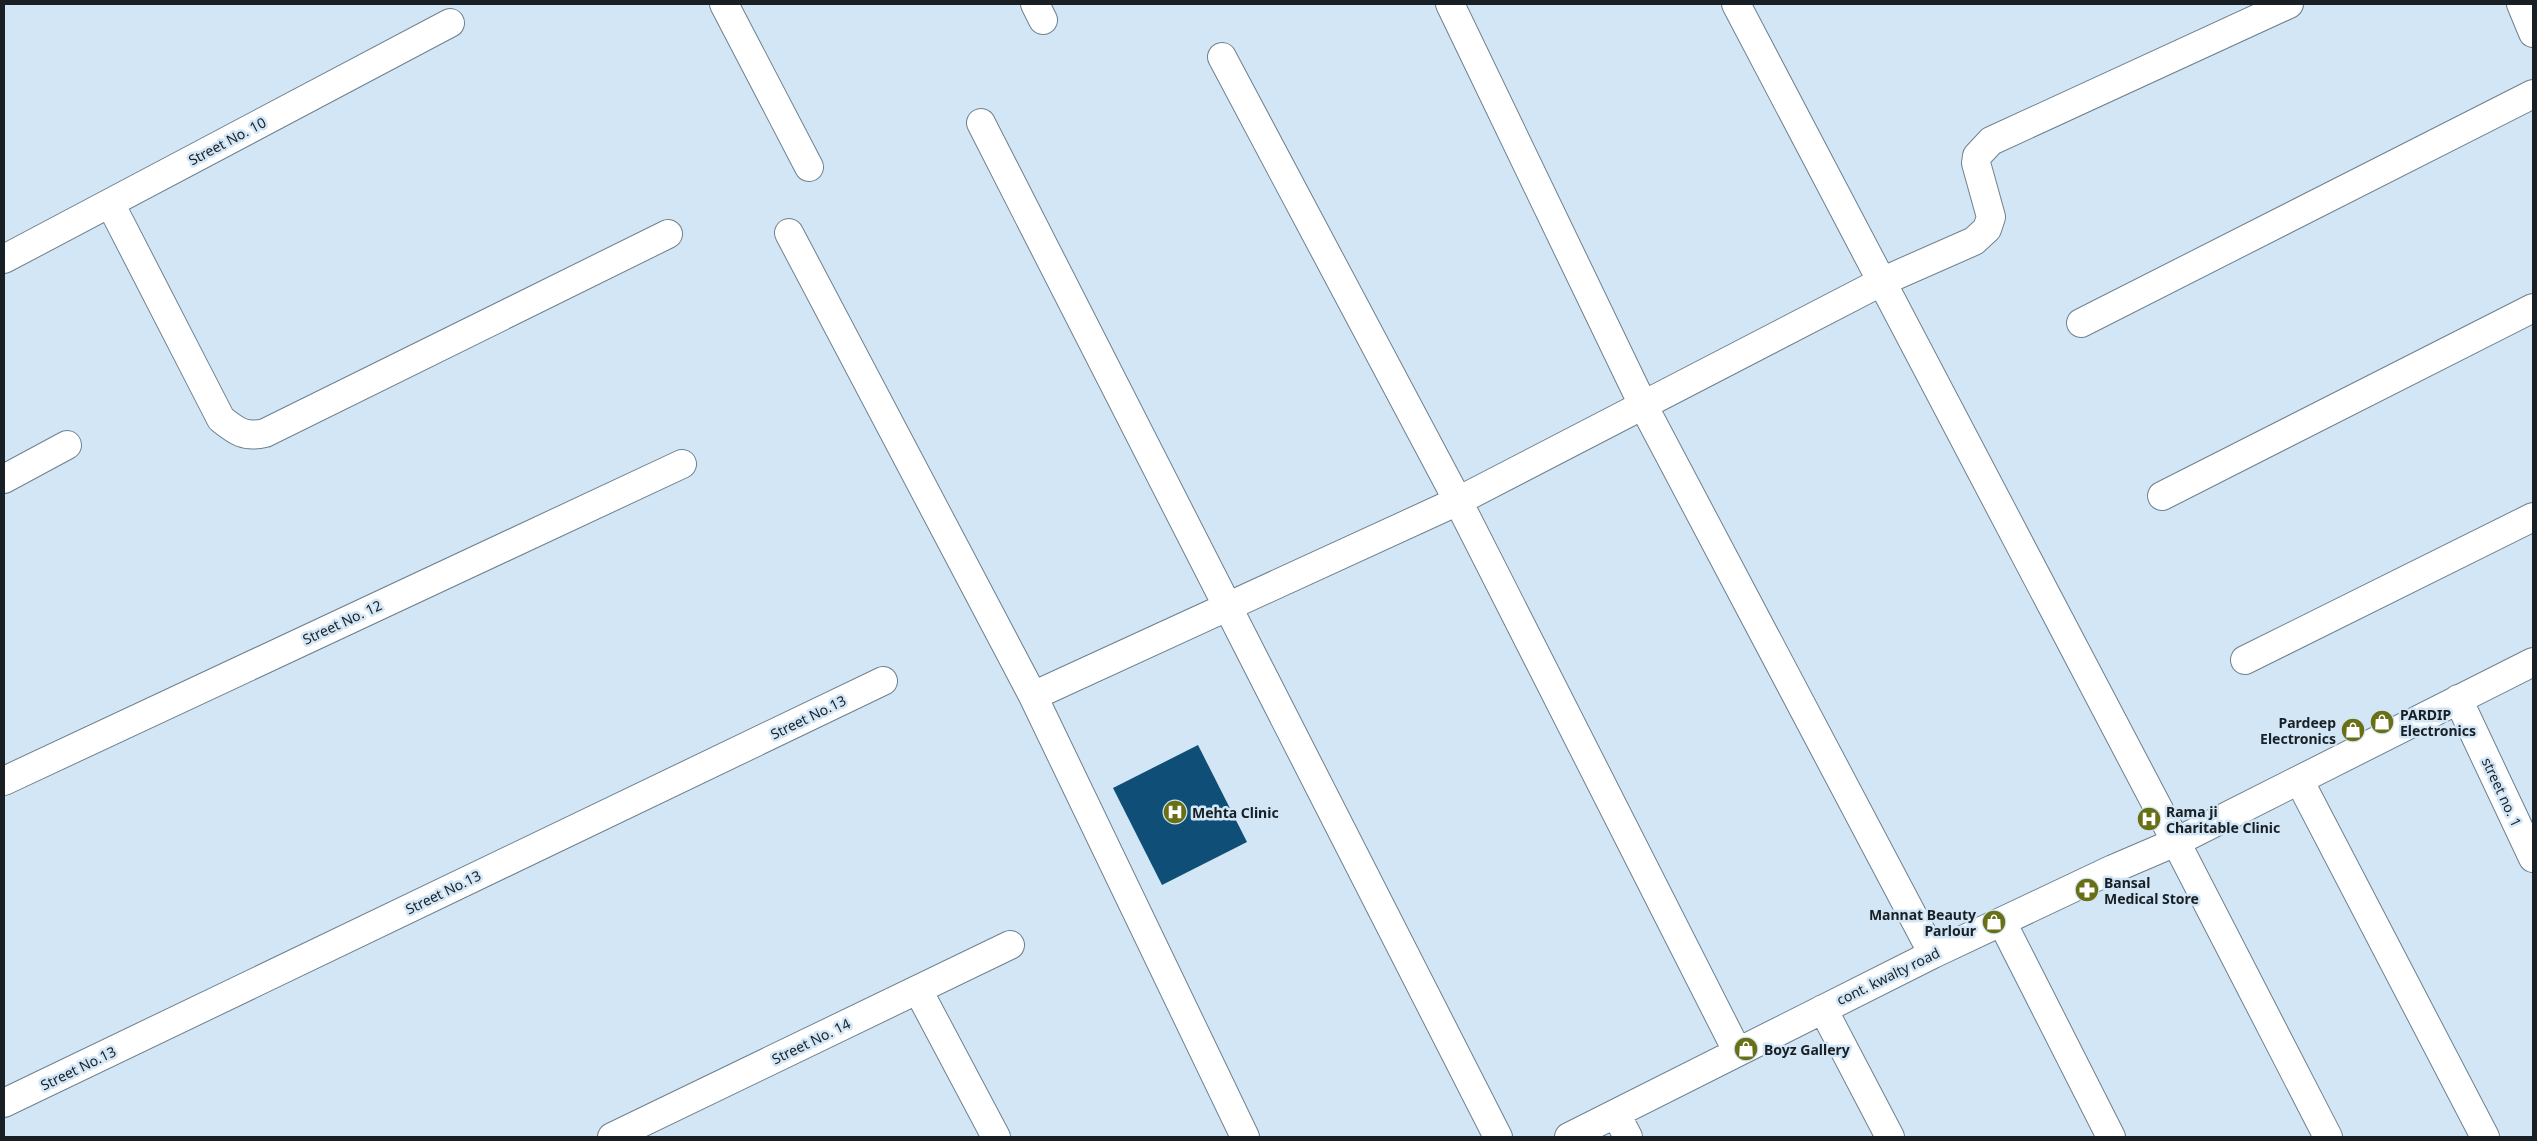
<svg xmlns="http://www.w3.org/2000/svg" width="2537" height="1141" font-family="'Noto Sans',sans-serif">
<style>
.building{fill:#0f4e76}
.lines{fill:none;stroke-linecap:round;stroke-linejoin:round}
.minor-casing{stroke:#6e808e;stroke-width:30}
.minor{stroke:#fff;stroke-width:28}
.labels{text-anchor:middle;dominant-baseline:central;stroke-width:5;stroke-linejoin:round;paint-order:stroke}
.street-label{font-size:14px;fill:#181f25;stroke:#d2e6f6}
.poi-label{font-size:14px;font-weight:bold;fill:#181f25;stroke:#d2e6f6;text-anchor:start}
</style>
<rect width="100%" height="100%" fill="#d2e6f6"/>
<!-- building -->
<path class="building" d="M1198,745L1247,842L1162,885L1113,788Z"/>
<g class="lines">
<!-- minor casing -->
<g class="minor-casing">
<path id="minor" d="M724,4L809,167
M1035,4L1043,20
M1450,4L1643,405L1933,954
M1736,4L2176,842L2328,1137
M2521,4L2533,33
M1222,57L1458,501L1737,1051
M981,123L1498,1137
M110,203L221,419C236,431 245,438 265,433L668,234
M789,233L1033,696L1245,1137
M4,259L450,23
M2081,323L2533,94
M4,479L67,445
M2162,496L2533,308
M2245,660L2533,517
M1033,696L1458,501L1881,282L1974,241L1987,229L1991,217L1976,163L1977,156L1991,141L2289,4
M2458,699L2533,858
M2299,780L2485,1137
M4,781L682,464
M2002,922L2111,1137
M918,990L996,1137
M1823,1009L1890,1137
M4,1103L883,681
M1616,1114L1628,1137
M612,1137L1010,945
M1569,1137L1933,954L2113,869L2176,842L2533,662"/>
</g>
<!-- minor -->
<use href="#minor" class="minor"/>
</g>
<!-- icons -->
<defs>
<g id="shop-disc" transform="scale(1.25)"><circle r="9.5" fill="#696f15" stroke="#d2e6f6"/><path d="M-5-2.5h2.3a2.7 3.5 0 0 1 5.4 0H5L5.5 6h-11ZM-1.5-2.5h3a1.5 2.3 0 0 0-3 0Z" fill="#fff"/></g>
<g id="hospital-disc" transform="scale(1.25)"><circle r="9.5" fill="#696f15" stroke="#d2e6f6"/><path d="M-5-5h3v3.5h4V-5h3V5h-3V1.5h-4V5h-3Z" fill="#fff"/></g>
<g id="pharmacy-disc" transform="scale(1.25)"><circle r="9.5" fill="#696f15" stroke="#d2e6f6"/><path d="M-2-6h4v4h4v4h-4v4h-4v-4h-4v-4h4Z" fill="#fff"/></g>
</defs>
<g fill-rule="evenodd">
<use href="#shop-disc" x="2382" y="722"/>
<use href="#shop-disc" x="2353" y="730"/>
<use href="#hospital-disc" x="1175" y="812"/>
<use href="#hospital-disc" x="2149" y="819"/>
<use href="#pharmacy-disc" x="2087" y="890"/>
<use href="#shop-disc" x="1994" y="922"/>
<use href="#shop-disc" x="1746" y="1049"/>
</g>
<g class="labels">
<!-- street labels -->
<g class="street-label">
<text transform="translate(227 141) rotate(-28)">Street No. 10</text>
<text transform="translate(342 622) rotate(-25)">Street No. 12</text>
<text transform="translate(808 717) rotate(-26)">Street No.13</text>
<text transform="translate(2502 792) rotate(65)">street no. 1</text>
<text transform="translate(443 892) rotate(-26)">Street No.13</text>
<text transform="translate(1888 976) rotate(-26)">cont. kwalty road</text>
<text transform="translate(811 1041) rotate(-26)">Street No. 14</text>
<text transform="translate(78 1068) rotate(-26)">Street No.13</text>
</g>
<!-- poi labels -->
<g class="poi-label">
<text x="2400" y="714">PARDIP<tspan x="2400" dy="16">Electronics</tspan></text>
<text x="2336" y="722" text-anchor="end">Pardeep<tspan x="2336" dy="16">Electronics</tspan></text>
<text x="2166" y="811">Rama ji<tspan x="2166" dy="16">Charitable Clinic</tspan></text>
<text x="1192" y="812">Mehta Clinic</text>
<text x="2104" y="882">Bansal<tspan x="2104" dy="16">Medical Store</tspan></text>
<text x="1976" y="914" text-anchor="end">Mannat Beauty<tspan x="1976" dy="16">Parlour</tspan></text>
<text x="1764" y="1049">Boyz Gallery</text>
</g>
</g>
<!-- border -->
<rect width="2537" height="1141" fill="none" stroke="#181f25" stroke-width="10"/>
</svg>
